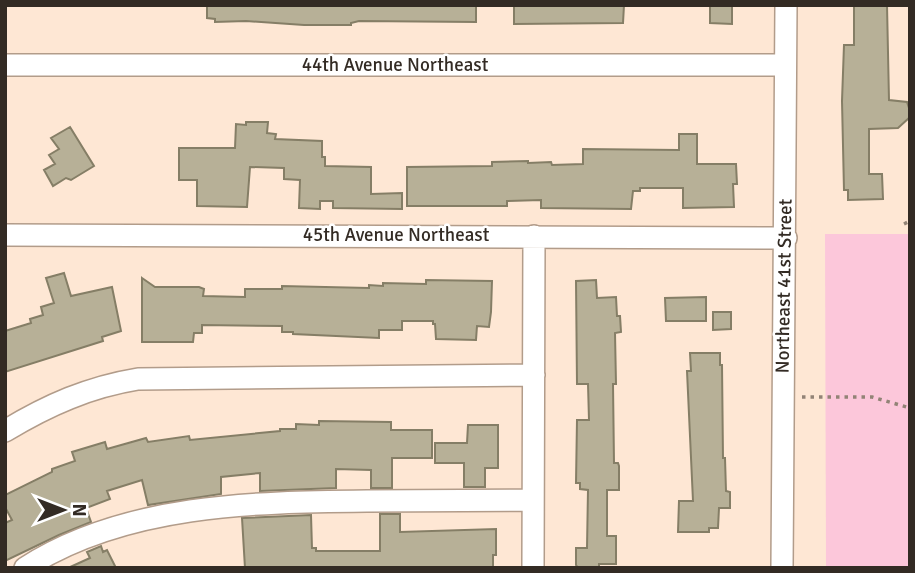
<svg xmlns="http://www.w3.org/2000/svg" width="915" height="573" font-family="Signika,sans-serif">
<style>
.park{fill:#fcc7da}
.building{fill:#b7b097;stroke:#857e66;stroke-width:2}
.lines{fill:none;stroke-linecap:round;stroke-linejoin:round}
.minor-casing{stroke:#b29c8a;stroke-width:24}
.path{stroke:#928376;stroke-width:3.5;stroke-dasharray:3.5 5;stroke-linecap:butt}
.minor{stroke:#fff;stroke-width:21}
.labels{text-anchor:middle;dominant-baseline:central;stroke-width:5;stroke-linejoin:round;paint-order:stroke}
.street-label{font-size:19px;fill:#332b24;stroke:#fff}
</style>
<rect width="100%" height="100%" fill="#fee7d4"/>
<!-- park -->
<path class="park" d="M825,234H910V568H826Z"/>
<!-- building -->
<path class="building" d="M207,5H476V22L359,21L351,23V25H304L246,21L215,22V19L207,18Z
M514,5H624L623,23L514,24Z
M710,5H732V24L710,23Z
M854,5H887L889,100L907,102L910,111V117L898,128L869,129V174H882L883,199L848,200V190H844L842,101L844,45H854Z
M246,122H268L267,133L276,134L275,139L322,141V157H325V166L371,167V194L402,193V209L333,208V201H320V209L299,208L300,180L284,179V168L250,167L247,207L197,206V180H179V148H235L236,124L246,125Z
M70,127L94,166L71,180L66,178L53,186L44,170L55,164L49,155L59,149L51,138Z
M679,134H697V164H736L737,184H733L734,207L683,208V188H640V191H633L631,209L541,208V200L507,201V206H407V167L492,166V162L528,161V163L551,162L552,165L583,164V149L679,150Z
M64,273L71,296L112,287L121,331L102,337L103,341L5,372V331L31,323L30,319L43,315L41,307L54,303L46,278Z
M142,278L155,287H199L204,289L203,296L245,297V289H282V286L369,288V285L383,286V283L426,284V280L492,281L491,312L489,327L477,326L476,340L436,339L435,324H433V321H402V330H379V338L293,334V332H282V326L202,325V333H194L193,342H142Z
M596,280L597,298L616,297L617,316H620L621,332L615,333L616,384H613L614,463H618L619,466V490H607V536H616V564H599V568H578L576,565V548H587L588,490L580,489V483H576L577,420H589L588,384H577L576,281Z
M706,297V321H666L665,298Z
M713,312H731V329L713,330Z
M690,353H720V365H722L723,458H725L726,491L730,492V508H719L718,528H709V532H678L679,501H693L687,371H691Z
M319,421L391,422V430H432V458H392V488H371V470L336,469V488L260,491V473L221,477V494L148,505L142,480L107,491L110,499L86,508L91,522L59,535L5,561V523L12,520L5,507V495L52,472V469L75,461L72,452L105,442L107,449L146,438L148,442L189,436L190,440L280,431V429H296V424L319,425Z
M468,425H498V468H485V487H464V463H435V443H467Z
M380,514H400V532L496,529V555H493V568H245L242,518L311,515L312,548H316V551H380Z
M101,546L103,552L107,550L116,568H68L90,558L87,552Z"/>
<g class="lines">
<!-- minor casing -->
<g class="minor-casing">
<path id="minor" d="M5,65H785
M5,235L786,238
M5,431C48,405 89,387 138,379L534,375
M25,568C124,504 254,502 367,501C423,501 478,500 533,500
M533,568L534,236
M782,568L786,5"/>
</g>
<!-- path -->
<path class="path" d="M904,224L910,221
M802,397H872L910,408"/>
<!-- minor -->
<use href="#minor" class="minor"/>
</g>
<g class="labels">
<!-- street labels -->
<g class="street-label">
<text x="395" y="65">44th Avenue Northeast</text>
<text x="396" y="235">45th Avenue Northeast</text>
<text transform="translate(784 286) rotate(-89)">Northeast 41st Street</text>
</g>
</g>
<!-- border -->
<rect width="915" height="573" fill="none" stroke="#332b24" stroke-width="14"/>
<!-- north arrow -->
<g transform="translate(63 510) rotate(90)" stroke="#ffffff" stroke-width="5" paint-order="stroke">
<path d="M0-5L12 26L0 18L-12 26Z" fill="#332b24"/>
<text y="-10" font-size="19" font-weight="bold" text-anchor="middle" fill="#332b24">N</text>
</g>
</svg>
